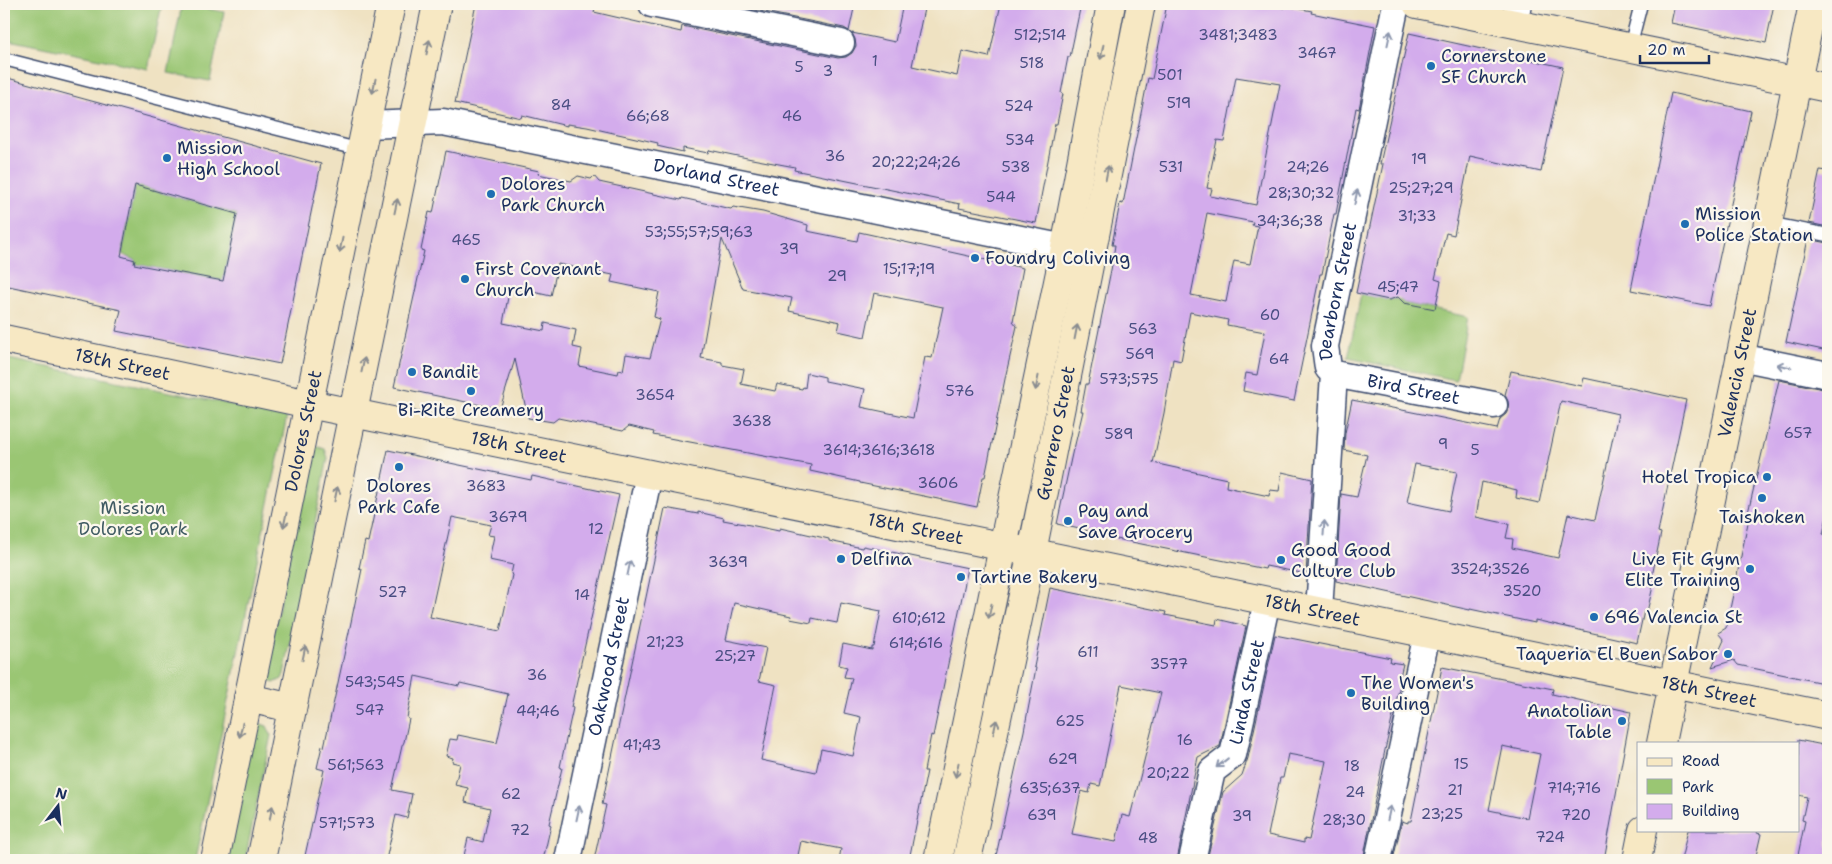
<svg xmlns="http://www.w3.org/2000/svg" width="1832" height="864" font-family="'Shantell Sans',sans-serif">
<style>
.green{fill:#9ac673;stroke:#5a7a68}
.building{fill:#d3acec;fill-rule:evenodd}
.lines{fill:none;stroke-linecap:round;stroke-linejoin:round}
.lane-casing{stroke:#3b4a6d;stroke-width:15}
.street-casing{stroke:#3b4a6d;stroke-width:29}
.secondary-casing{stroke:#3b4a6d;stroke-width:30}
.lane{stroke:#fff;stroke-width:12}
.street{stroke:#fff;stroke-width:26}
.secondary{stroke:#f7e8c3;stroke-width:28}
.oneway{stroke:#8d97ae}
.oneway2{stroke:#898c90}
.poi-dot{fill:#1f6fb2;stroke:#fbf7ec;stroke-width:2}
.labels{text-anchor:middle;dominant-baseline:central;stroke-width:4.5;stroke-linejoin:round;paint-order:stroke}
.number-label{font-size:15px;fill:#494e82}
.poi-label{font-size:18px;fill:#1b2f5e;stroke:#fbf7ec;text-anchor:start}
.street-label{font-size:18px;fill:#1b2f5e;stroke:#fbf7ec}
.park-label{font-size:18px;fill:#415c64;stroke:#fbf7ec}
</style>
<rect width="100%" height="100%" fill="#fbf7ec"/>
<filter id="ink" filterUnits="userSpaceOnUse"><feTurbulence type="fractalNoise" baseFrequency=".02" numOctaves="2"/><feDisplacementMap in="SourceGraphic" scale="10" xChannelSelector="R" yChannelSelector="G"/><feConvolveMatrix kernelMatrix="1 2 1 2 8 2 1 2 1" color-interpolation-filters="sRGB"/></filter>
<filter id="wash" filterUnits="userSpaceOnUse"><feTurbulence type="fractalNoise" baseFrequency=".0096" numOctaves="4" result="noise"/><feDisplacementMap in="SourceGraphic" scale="20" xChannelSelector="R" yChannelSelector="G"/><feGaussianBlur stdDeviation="1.12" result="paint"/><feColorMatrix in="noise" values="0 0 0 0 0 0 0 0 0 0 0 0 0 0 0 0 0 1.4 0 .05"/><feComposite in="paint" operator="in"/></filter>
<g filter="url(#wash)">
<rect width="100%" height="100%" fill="#efe2c2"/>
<!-- green -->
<path class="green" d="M4,4H162L148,69L4,39Z
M182,4L224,12L210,81L168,73Z
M135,185L237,214L223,281L134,264L135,260L122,254Z
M1361,294L1389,300C1394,298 1400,299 1404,303L1468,317L1456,380L1348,358Z
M4,358L287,416L195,860H4Z
M315,446L325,449L328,458L284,674L282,679L274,683L265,679L310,449Z
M258,723L267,726L271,735L245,860H223L252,726Z"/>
<g id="blocks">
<!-- building -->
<path class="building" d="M476,4H596L594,12L611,16L681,32L682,26L838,58L846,57L852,53L856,46L855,39L852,33L895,42L903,4H925L912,66L957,76L962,51L989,57L1001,4H1081L1070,57H1068L1061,93L1063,94L1057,124H1055L1036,223L959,208L960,204L794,170L795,167L752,159L709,150L708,153L683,148V152L657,146L658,143L587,127L567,124V126L522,115L521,118L455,103Z
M725,4H855L849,31L844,28Z
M1167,4H1261L1284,8L1285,6L1312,11L1311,13L1375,26L1359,109L1356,108L1336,214H1334L1322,274H1320L1294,401L1243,391L1246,373L1257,375L1265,332L1227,325L1228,320L1190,312L1181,361L1173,359L1164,413L1153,463L1227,479L1226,487L1269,496L1270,490L1279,491L1282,472L1312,479L1306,574L1266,566L1265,569L1092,534L1093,532L1057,524L1073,449H1074L1083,411H1081L1086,384H1088L1112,265L1115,245H1112L1120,203L1123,204L1148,78L1152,79ZM1236,77L1280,84L1256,205L1210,196L1212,189L1207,188L1217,140L1224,141ZM1207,213L1253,222L1252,225L1258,226L1250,264L1234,261L1226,302L1191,295Z
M1675,4H1774L1766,43L1671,23Z
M1409,33L1563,67L1541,172L1470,156L1454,235L1446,233L1435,279L1441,281L1435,309L1404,303L1398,297L1389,300L1356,293L1383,164H1380Z
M4,77L321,164L280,364L116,331L121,310L4,285ZM135,185L237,214L223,281L134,264L135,260L121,256Z
M1671,93L1751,111L1709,306L1631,290Z
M446,151L539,171L538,174L571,181L578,176L591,179L594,176L599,182L681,200L682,198L731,209L733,207L763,212L808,225L807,231L857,241L859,232L1023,268L1013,321L1017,326L1006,374L985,477H983L977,507L860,483V482L810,471L811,465L653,435L654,432L629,426L623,431L558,418L553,422L528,418L515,359L500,409L394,387L424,251L421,250L429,212L433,213ZM722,239L743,289L792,298L789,311L840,322L838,331L865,337L874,293L943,307L932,358L925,357L913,418L861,407L865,389L825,381V377L807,373L805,388L803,387L802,389L777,384L775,391L741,384L744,369L722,365V362L701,358ZM558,264L613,275L611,282L659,292L654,317L660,319L650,358L626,354L623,371L619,370L618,374L579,366L582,349L573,347L576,330L545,323L544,331L503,323L510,287L551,296Z
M1820,170L1828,171V227L1809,223Z
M1808,239L1828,243V351L1786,342Z
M1511,371L1582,386L1584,378L1686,400L1658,532L1661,533L1650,586H1653L1647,612L1644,611L1637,643L1535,620V623L1470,609V610L1336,581L1341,494L1357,497L1367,455L1344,450L1345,433L1352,400L1497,429L1500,419L1506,414L1509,408L1508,401L1505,395ZM1561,401L1618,414L1595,520L1568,514L1558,558L1512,548L1513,539L1506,538L1509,524L1476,517L1482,482L1517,490L1516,498L1539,503ZM1415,464L1457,472L1449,511L1407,502Z
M1779,380L1828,390V512L1823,534L1828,535V684L1738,665L1734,660L1712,667L1724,640L1718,633L1726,628L1749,518L1747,517Z
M388,450L531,480L532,476L619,495L571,707L573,708L560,767L562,768L549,824L551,825L543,860H463L468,838L483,842L490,808L465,802L468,788L455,785L460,764L452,762L453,758L446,756L450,739L457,740L458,735L497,743L508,694L460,683L459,686L415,676L407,718L409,719L404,742L402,746L392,790L412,794L407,818L396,815L386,860H304L324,770L317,768L322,746L324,747L349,632L362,569L359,568L365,541L368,542ZM452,517L491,525L488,535L494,536L489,560L513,565L511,574L512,575L500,631L430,617Z
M665,508L698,514V512L724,518L723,520L750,525L779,531L780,528L829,539V541L862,548L863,546L968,568L933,736L931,735L924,771H927L909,860H839L841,849L801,841L797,860H594L606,805L602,804ZM734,603L791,616L790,619L811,623L812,618L837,623L841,603L881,611L874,647H872V650L843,644L839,665L847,667L844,677L852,678L844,713L861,717L853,756L821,749L816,772L761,760L776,685L759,681L766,648L726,640Z
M1050,588L1166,612L1165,615L1216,625L1217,619L1246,626L1220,746L1198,757L1177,860H995L1024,731L1036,668L1034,667ZM1121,685L1161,693L1130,817L1122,815L1116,842L1072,834L1081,791L1089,793L1091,784L1100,786Z
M1275,635L1391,658L1390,662L1403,664L1400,676H1402L1385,750L1363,860H1207L1223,792L1242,775L1248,758ZM1288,754L1326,761L1309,840L1304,839V843L1268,835L1280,778H1283Z
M1442,667L1553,689L1552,694L1631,712L1604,860H1393L1402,821L1408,823V821H1411ZM1502,746L1540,754L1527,818L1489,810Z
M1798,740L1828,746V860H1797L1805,821L1802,820L1807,797L1798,795Z
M1688,830H1758L1757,833L1761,834L1755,860H1681Z"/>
</g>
</g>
<g filter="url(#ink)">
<use href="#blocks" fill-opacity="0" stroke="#3b4a6d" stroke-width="1"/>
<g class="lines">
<!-- lane casing -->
<g class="lane-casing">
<path id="lane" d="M1630,47L1641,4
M4,59L361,150
M1768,223L1828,235"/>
</g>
<!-- street casing -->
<g class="street-casing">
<g id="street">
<path d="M652,4L841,43"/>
<path d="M1514,24L1518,4"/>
<path id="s1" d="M366,125L443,122L1065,248"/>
<path d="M1740,357L1828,375"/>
<path id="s2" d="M1334,374L1494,405"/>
<path id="s3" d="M1319,611L1334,374L1328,368L1325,346L1396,4"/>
<path id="s4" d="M568,860L649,474"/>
<path id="s5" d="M1192,860L1212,771L1233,755L1267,601"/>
<path d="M1378,860L1427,634"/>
</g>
</g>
<!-- secondary casing -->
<g class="secondary-casing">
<g id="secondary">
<path d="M1417,4L1828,88"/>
<path id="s6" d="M4,339L309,404L1828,716"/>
<path d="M248,698L292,708"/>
<path id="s7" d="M1661,743L1813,4"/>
<path id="s8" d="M215,860L391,4"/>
<path d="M261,860L437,4"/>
<path d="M938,860L1065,248L1111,4"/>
<path id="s9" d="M967,860L1032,552L1141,4"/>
<path d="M1637,860L1643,830"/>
</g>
</g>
<!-- lane -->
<use href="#lane" class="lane"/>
<!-- street -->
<use href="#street" class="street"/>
<!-- secondary -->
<use href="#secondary" class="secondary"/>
</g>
<!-- one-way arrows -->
<defs><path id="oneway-shaft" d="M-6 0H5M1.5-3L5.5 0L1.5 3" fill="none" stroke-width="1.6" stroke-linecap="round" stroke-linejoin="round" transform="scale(1.25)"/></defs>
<g class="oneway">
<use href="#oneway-shaft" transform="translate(1389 38) rotate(-78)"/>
<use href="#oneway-shaft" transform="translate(1356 197) rotate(-78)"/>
<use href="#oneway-shaft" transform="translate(1784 366) rotate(-168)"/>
<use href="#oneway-shaft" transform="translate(1324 528) rotate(-86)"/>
<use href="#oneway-shaft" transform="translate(629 568) rotate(-78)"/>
<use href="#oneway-shaft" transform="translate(1222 763) rotate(142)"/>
<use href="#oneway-shaft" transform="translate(578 813) rotate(-78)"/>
<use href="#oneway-shaft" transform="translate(1389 813) rotate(-78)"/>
</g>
<g class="oneway2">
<use href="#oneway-shaft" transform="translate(428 47) rotate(-78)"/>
<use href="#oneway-shaft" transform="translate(1102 52) rotate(101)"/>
<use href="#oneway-shaft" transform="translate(374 86) rotate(102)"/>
<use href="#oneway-shaft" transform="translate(1107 173) rotate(-79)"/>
<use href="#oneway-shaft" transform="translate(396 206) rotate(-78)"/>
<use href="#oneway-shaft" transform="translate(341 245) rotate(102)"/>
<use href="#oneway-shaft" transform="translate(1076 332) rotate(-79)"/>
<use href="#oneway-shaft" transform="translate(363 365) rotate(-78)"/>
<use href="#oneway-shaft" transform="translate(1037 383) rotate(102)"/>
<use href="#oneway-shaft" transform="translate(336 494) rotate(-78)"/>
<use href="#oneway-shaft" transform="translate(285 520) rotate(102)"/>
<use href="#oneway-shaft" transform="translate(990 611) rotate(102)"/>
<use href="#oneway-shaft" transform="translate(304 653) rotate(-78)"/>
<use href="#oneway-shaft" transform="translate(995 727) rotate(-78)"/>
<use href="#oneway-shaft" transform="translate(241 730) rotate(102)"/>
<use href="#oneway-shaft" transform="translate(957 770) rotate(102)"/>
<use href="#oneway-shaft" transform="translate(271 813) rotate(-78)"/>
</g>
</g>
<!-- markers -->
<g class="poi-dot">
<circle cx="1431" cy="66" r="5"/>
<circle cx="167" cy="158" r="5"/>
<circle cx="491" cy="194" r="5"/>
<circle cx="1685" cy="224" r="5"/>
<circle cx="975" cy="258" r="5"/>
<circle cx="465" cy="279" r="5"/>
<circle cx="412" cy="372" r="5"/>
<circle cx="471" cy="391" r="5"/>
<circle cx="399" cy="467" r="5"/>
<circle cx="1767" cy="477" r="5"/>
<circle cx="1762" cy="498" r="5"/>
<circle cx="1068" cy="521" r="5"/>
<circle cx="841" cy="559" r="5"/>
<circle cx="1281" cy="560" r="5"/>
<circle cx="1750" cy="569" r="5"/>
<circle cx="961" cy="577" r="5"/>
<circle cx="1594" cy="617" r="5"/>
<circle cx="1728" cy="654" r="5"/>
<circle cx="1351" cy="693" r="5"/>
<circle cx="1622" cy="721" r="5"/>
</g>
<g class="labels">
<!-- number labels -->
<g class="number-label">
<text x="1040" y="35">512;514</text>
<text x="1238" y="35">3481;3483</text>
<text x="1317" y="53">3467</text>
<text x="875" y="61">1</text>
<text x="1032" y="63">518</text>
<text x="799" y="67">5</text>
<text x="828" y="71">3</text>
<text x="1170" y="75">501</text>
<text x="1179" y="103">519</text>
<text x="561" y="105">84</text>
<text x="1019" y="106">524</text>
<text x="648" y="116">66;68</text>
<text x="792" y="116">46</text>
<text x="1020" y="140">534</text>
<text x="835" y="156">36</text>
<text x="1419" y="159">19</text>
<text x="916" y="162">20;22;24;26</text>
<text x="1016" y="167">538</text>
<text x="1171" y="167">531</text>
<text x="1308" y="167">24;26</text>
<text x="1421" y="188">25;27;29</text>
<text x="1301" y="193">28;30;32</text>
<text x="1001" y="197">544</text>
<text x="1417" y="216">31;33</text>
<text x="1290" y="221">34;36;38</text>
<text x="699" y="232">53;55;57;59;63</text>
<text x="466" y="240">465</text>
<text x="789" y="249">39</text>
<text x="909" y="269">15;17;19</text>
<text x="837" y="276">29</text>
<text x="1398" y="287">45;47</text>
<text x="1270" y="315">60</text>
<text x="1143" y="329">563</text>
<text x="1140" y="354">569</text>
<text x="1279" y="359">64</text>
<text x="1129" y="379">573;575</text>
<text x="960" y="391">576</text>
<text x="655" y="395">3654</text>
<text x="752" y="421">3638</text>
<text x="1798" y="433">657</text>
<text x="1119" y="434">589</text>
<text x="1443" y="444">9</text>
<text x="879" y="450">3614;3616;3618</text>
<text x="1475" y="450">5</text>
<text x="938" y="483">3606</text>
<text x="486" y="486">3683</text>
<text x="508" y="517">3679</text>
<text x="596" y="529">12</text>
<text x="728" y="562">3639</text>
<text x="1490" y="569">3524;3526</text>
<text x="1522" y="591">3520</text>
<text x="393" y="592">527</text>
<text x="582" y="595">14</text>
<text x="919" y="618">610;612</text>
<text x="665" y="642">21;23</text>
<text x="916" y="643">614;616</text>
<text x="1088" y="652">611</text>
<text x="735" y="656">25;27</text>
<text x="1169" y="664">3577</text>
<text x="537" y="675">36</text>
<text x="375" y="682">543;545</text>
<text x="370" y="710">547</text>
<text x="538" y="711">44;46</text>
<text x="1070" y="721">625</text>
<text x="1185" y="740">16</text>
<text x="642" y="745">41;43</text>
<text x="1063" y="759">629</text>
<text x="1461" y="764">15</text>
<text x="356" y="765">561;563</text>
<text x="1352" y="766">18</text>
<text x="1168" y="773">20;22</text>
<text x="1050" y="788">635;637</text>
<text x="1574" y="788">714;716</text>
<text x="1455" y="790">21</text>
<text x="1355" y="792">24</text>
<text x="511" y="794">62</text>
<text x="1442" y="814">23;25</text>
<text x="1042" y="815">639</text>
<text x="1576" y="815">720</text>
<text x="1242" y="816">39</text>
<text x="1344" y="820">28;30</text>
<text x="347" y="823">571;573</text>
<text x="520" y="830">72</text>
<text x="1550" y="837">724</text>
<text x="1148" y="838">48</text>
</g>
<!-- poi labels -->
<g class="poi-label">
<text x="1441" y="56">Cornerstone<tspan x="1441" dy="21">SF Church</tspan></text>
<text x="177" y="148">Mission<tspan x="177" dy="21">High School</tspan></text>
<text x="501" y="184">Dolores<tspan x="501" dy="21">Park Church</tspan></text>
<text x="1695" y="214">Mission<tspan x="1695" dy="21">Police Station</tspan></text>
<text x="985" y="258">Foundry Coliving</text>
<text x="475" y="269">First Covenant<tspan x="475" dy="21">Church</tspan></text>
<text x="422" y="372">Bandit</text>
<text x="471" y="410" text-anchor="middle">Bi-Rite Creamery</text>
<text x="1757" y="477" text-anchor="end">Hotel Tropica</text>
<text x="399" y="486" text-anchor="middle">Dolores<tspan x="399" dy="21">Park Cafe</tspan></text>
<text x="1078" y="511">Pay and<tspan x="1078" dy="21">Save Grocery</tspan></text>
<text x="1762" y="517" text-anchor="middle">Taishoken</text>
<text x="1291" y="550">Good Good<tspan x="1291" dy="21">Culture Club</tspan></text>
<text x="851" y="559">Delfina</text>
<text x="1740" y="559" text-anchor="end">Live Fit Gym<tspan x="1740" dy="21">Elite Training</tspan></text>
<text x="971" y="577">Tartine Bakery</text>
<text x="1604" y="617">696 Valencia St</text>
<text x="1718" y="654" text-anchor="end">Taqueria El Buen Sabor</text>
<text x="1361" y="683">The Women's<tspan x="1361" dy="21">Building</tspan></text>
<text x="1612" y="711" text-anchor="end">Anatolian<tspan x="1612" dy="21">Table</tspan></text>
</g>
<!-- street labels -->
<g class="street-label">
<text stroke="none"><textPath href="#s1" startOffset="356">Dorland Street</textPath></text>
<text stroke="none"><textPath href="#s3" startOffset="324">Dearborn Street</textPath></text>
<text stroke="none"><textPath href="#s6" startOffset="121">18th Street</textPath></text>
<text stroke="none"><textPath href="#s7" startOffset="378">Valencia Street</textPath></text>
<text stroke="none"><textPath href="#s2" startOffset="81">Bird Street</textPath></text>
<text stroke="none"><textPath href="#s8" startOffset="438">Dolores Street</textPath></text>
<text stroke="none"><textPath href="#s9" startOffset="436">Guerrero Street</textPath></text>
<text stroke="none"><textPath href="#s6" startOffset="526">18th Street</textPath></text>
<text stroke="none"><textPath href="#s6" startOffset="931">18th Street</textPath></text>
<text stroke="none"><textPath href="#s6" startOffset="1336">18th Street</textPath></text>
<text stroke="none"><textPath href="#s4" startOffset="198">Oakwood Street</textPath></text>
<text stroke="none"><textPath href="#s5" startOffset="182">Linda Street</textPath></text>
<text stroke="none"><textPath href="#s6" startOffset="1741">18th Street</textPath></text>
</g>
<!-- park labels -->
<g class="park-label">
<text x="133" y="508">Mission<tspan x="133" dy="21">Dolores Park</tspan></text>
</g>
</g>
<!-- margin -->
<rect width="1832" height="864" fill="none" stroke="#fbf7ec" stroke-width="20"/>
<!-- legend -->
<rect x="1637" y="742" width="162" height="90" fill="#fbf7ec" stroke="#a1a7b3"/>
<rect x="1647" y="758" width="25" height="8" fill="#f7e8c3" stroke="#a1a7b3"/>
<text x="1682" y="766" font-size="15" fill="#1b2f5e">Road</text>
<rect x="1647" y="779" width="25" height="15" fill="#9ac673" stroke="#a1a7b3"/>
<text x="1682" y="792" font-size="15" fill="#1b2f5e">Park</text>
<rect x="1647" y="804" width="25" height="15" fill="#d3acec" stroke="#a1a7b3"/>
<text x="1682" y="816" font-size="15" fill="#1b2f5e">Building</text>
<!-- north arrow -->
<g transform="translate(58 806) rotate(16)" stroke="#fbf7ec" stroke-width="4" paint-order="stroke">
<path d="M0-4L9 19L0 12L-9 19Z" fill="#1b2f5e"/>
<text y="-8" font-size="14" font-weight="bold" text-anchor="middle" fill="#1b2f5e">N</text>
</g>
<!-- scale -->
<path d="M1640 55v8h69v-8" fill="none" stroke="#1b2f5e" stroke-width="2.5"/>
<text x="1647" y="55" font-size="15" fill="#1b2f5e" stroke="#fbf7ec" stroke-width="4" paint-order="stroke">20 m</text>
</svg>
